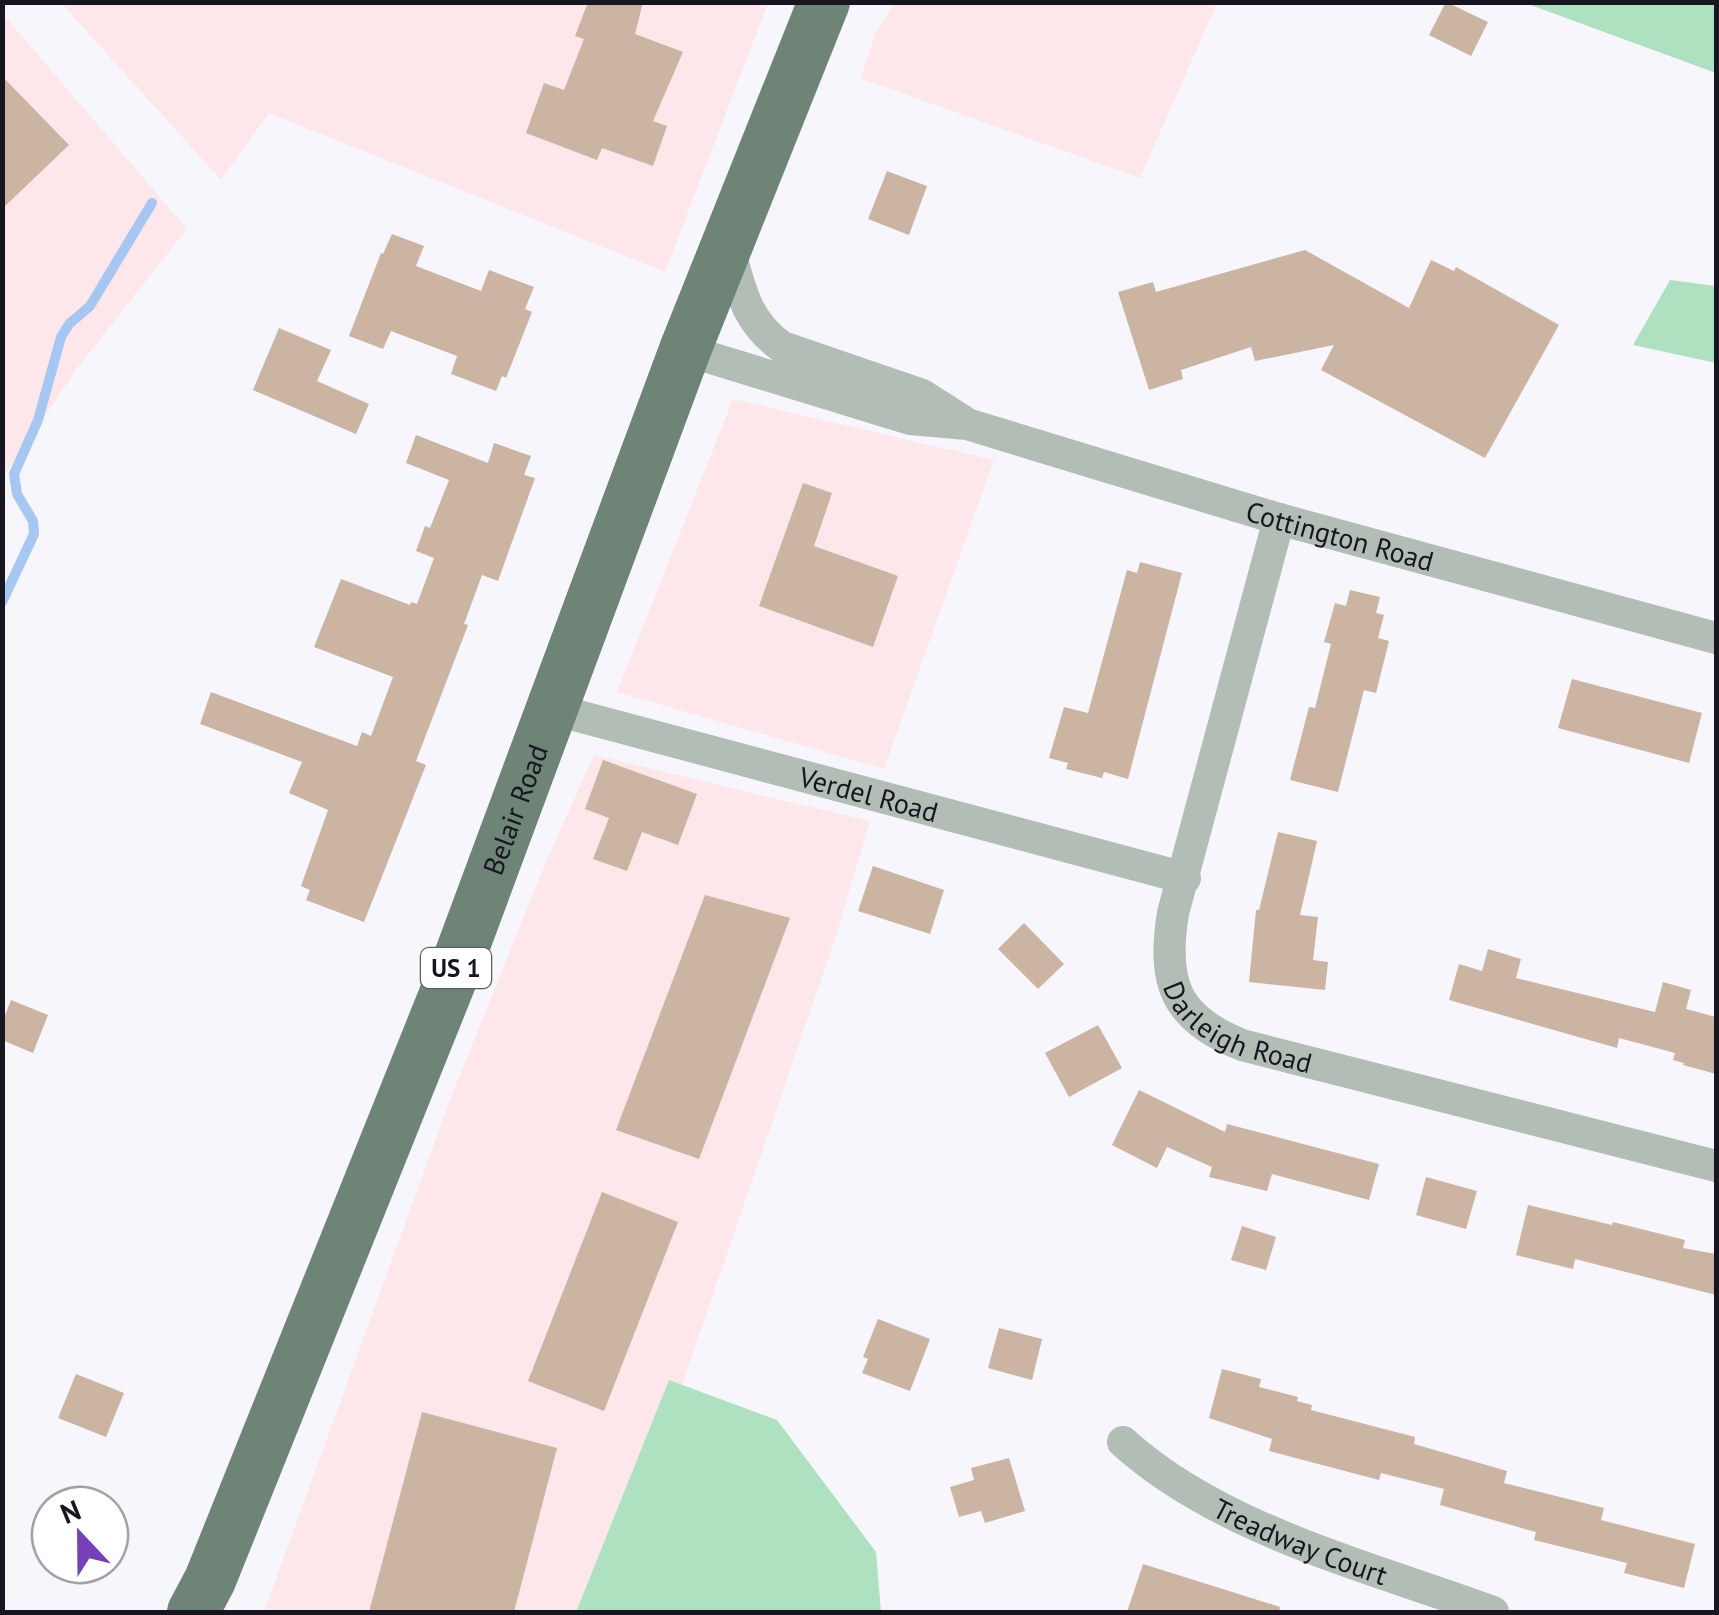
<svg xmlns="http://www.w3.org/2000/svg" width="1719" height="1615" font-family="'PT Sans',sans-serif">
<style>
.commercial{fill:#fde7eb}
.green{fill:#aee1bf}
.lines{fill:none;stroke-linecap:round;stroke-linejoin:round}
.stream{stroke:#a5c7f2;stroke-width:10}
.building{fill:#ccb4a2}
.minor{stroke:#b2bdb6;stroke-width:32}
.trunk{stroke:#6e8476;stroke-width:52}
.labels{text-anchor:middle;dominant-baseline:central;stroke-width:8;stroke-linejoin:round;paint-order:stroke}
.shield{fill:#fff;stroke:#5d5c63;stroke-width:2.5}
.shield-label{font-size:25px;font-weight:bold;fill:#171620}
.street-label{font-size:28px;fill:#171620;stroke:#fff}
</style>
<rect width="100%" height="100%" fill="#f7f6fc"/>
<!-- commercial -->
<path class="commercial" d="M61,3H768L665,272L269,113L221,180Z
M894,3V2L1217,3L1140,178L860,78L876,33Z
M3,14L187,229L78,367L3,477Z
M733,399L994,460L884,769L617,692Z
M594,755L870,821L836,936L682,1385L669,1381L576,1612H264L451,1097L548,857Z"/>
<!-- green -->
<path class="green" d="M1525,3H1716V73L1536,7Z
M1670,280L1716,286V363L1633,345Z
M669,1380L777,1420L876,1552L881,1612H576Z"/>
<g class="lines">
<!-- stream -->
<path class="stream" d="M2,602L34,534L33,521L17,494L14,474L38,420L61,337L69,324L90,306L152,203"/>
</g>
<!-- building -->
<path class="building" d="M588,2H643L635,34L683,52L653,121L667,126L653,166L602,148L597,160L526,133L544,83L564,90L584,39L575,36Z
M1446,2L1488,22L1471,56L1429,35Z
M2,76L69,145L2,209Z
M887,171L927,186L909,235L868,219Z
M392,234L424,246L416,266L481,291L489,270L534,287L525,309L532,312L506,378L502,376L496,391L451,374L457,356L391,331L383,349L349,336L381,253L383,254Z
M1305,250L1409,308L1431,260L1454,271L1456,267L1559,325L1485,458L1321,370L1334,345L1255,361L1251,347L1181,370L1183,379L1149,390L1118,292L1153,282L1156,292Z
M279,328L331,350L317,381L369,404L356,434L253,390Z
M416,435L488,463L494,443L531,456L524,475L535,478L498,581L482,575L464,624L468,625L416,761L426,765L364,922L306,900L310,890L301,886L328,810L289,793L302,762L200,724L211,692L357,746L362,732L371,736L393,677L314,647L341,579L410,605L411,602L417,604L434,558L416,551L425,526L430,528L449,480L406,463Z
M803,483L832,493L814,546L898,576L873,647L759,606Z
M1140,562L1182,573L1128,779L1104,772L1102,778L1066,769L1068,763L1049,758L1064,707L1088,713L1127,570L1137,573Z
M1350,590L1380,597L1376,613L1384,615L1378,638L1389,641L1376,693L1364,690L1338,792L1290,780L1309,707L1315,708L1331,644L1324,642L1335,603L1346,606Z
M1572,679L1702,713L1689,763L1558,728Z
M603,760L697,794L678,845L642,832L627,871L593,859L609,818L585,809Z
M1278,832L1317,841L1300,915L1318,917L1313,960L1328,962L1325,990L1249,982L1256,910H1259Z
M873,866L944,890L930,934L858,911Z
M705,895L790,918L699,1159L616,1130Z
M1024,923L1064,964L1038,989L998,949Z
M1488,949L1521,959L1516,978L1655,1012L1663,982L1691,990L1686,1009L1716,1017V1074L1683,1065L1684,1063L1673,1060L1675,1053L1619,1038L1617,1048L1449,1000L1459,964L1482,971Z
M11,1000L48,1015L33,1053L2,1040V1023Z
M1098,1025L1122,1068L1069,1097L1045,1053Z
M1139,1090L1225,1132L1227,1124L1379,1164L1369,1200L1272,1174L1267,1191L1209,1177L1212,1167L1167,1147L1157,1168L1112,1145Z
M1426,1177L1477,1191L1466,1229L1416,1215Z
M602,1192L678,1222L604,1411L528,1381Z
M1528,1205L1612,1225L1613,1222L1685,1240L1683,1248L1716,1254V1295L1575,1259L1573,1269L1516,1255Z
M1242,1226L1276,1237L1266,1270L1231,1260Z
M878,1319L930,1339L910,1391L862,1373L868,1359L863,1357Z
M999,1328L1042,1339L1032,1380L988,1368Z
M1222,1369L1261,1379L1259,1387L1298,1397L1297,1401L1312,1405L1311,1410L1415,1437L1414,1444L1507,1471L1504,1483L1604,1508L1601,1520L1695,1544L1684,1588L1624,1573L1627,1563L1534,1540L1536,1532L1440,1505L1444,1489L1381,1473L1379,1480L1269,1451L1272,1439L1209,1418Z
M76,1374L124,1393L106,1437L58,1418Z
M422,1412L557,1448L514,1612H369Z
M1009,1458L1025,1511L985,1523L981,1511L959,1517L950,1487L974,1480L971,1468Z
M1143,1564L1280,1607L1279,1612H1127Z"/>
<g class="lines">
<!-- minor -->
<g class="minor">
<path d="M727,242C740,285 743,319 782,347L922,395L963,421"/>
<path id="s1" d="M685,350L910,419L967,424L1279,519L1716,638"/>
<path id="s2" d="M1279,519L1173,913C1162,982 1174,1018 1242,1045L1716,1166"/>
<path id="s3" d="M552,709L1185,878"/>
<path id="s4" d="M1123,1442C1220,1530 1371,1567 1493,1612"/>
</g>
<!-- trunk -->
<path class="trunk" id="s5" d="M193,1612L210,1580L456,967L685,350L824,2"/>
</g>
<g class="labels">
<!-- shield labels -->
<rect class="shield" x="421" y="948" width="70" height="40" rx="8"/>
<g class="shield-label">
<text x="456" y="968">US 1</text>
</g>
<!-- street labels -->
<g class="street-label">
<text stroke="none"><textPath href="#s1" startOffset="682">Cottington Road</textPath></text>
<text stroke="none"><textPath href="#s3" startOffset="328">Verdel Road</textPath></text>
<text stroke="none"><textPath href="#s5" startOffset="865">Belair Road</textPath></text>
<text stroke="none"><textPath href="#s2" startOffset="562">Darleigh Road</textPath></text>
<text stroke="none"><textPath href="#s4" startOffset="205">Treadway Court</textPath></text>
</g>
</g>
<!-- border -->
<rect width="1719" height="1615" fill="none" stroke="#171620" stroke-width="10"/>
<!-- north arrow -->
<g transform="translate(80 1535) rotate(338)"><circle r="48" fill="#ffffff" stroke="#a2a2a6" stroke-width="2.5"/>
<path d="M0-8L18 38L0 25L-18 38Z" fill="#7540b8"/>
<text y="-15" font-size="28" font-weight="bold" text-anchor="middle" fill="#171620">N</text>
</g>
</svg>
